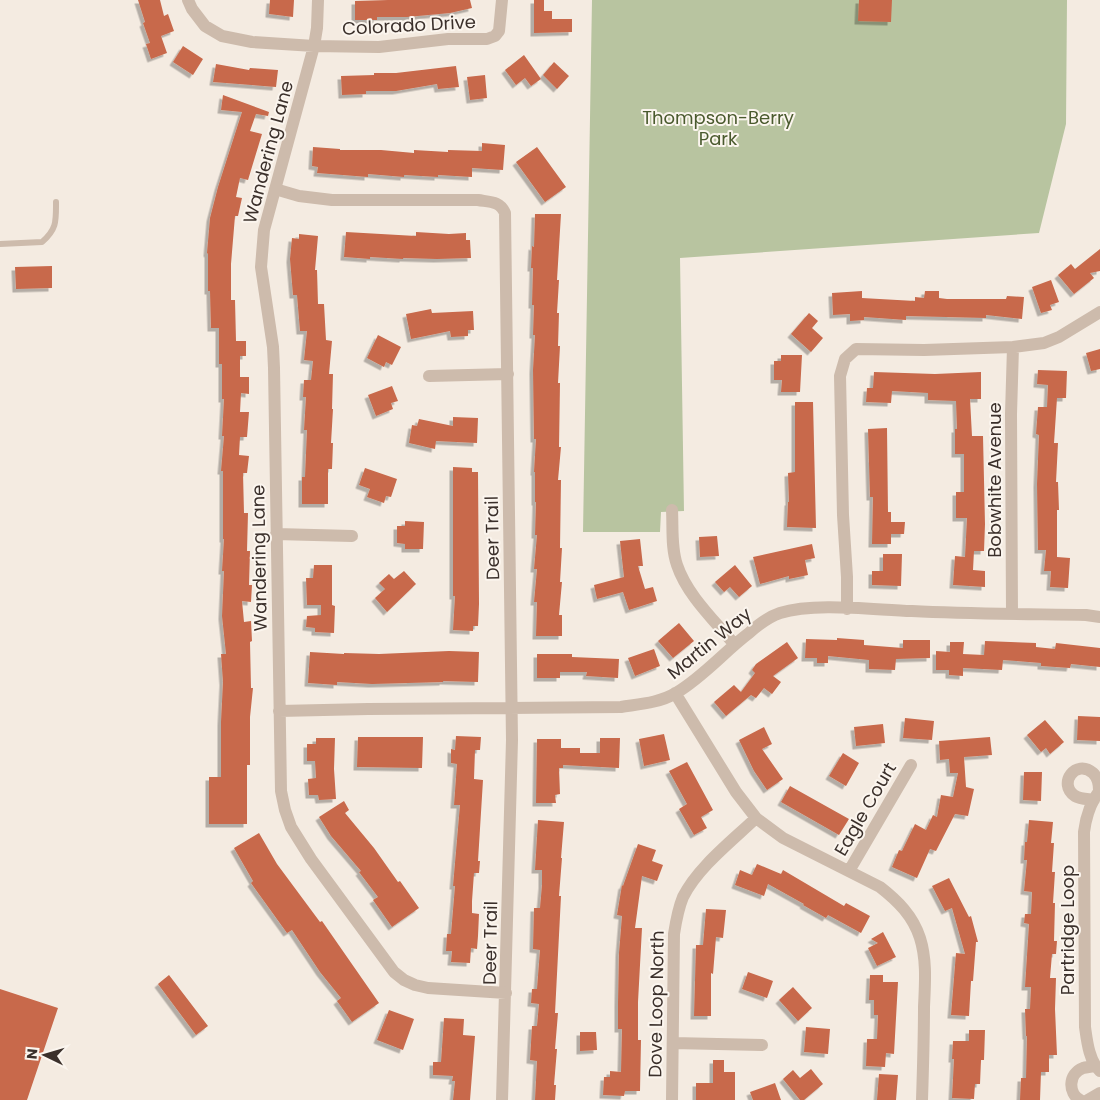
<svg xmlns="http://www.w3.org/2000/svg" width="1100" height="1100" font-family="Poppins,sans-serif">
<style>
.green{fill:#b8c4a0}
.building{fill:#c8694b;filter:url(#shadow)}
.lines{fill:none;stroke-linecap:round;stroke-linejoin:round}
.service{stroke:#cdbbac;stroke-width:6}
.minor{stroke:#cdbbac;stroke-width:12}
.labels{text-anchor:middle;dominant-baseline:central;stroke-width:4;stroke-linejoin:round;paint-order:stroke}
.street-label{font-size:18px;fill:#3b302b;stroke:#fbf5ee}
.park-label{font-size:18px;fill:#4a5a2e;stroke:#fbf5ee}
</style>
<defs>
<filter id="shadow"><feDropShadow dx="-3.5" dy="3.5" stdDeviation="0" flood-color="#0004"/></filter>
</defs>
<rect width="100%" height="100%" fill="#f4ebe1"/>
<!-- green -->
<path class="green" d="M592,0H1067L1066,124L1039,233L680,258L684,511L661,512L660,532H583Z"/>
<!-- building -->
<path class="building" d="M138,0H160L164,16L168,14L174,31L161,36L167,53L151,59L146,44L150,43L143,23L145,22Z
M270,0H294L293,17L269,14Z
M388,0H470L472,8L450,13L407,17H377V20H355V1Z
M534,0H544V11H552V19H572V32L534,33Z
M859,0H892L891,22L858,21Z
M183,46L203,59L193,75L173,62Z
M524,55L541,79L531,86L525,78L516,85L505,70Z
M554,62L569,76L557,89L543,75Z
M216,64L249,70L250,68L278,70L276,87L213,82Z
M456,66L459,87L438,89L437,84L396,91H366V94L342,95L341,76L374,75V73H396Z
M485,75L487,98L470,100L467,77Z
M223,95L269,112L268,116L256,114L250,131L262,134L248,180L240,178L236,197L242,198L238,216H235L231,264V300H235L236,341H246V356H240V377H249V394L241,393L240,412H249L247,437H240L239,455L249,456L247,473H243L244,513H248L247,551H250L249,585H252L251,602L242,601L244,622L251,621L252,641L250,642L251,688H253L250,717V765H247V824H209V777H221V722L223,682L221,654H226L222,616L224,571H222L224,539H223V471H221L224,436H222L224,399H222V364H219V328H211L210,291H208V254L207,253L210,218L218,187L242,112L221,110Z
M482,143L505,145L503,170L472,168V177L438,175V177L404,175V177L368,174V177L317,173L318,167L312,166L313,147L340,149V150H381L414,153V150L448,152V150L482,151Z
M537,147L566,187L545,202L516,162Z
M535,214H561L557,280H559L557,313H559L558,346H560L558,383H560L559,447H561L558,480H561L560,548H562L560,582H562L559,615H562V636H536L537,602H534L537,569H534L537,535H535L536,502H535V472H534L536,439H534L533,370L535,335H533L534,305H532L533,268H531L532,246L534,247Z
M346,232L416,236V232L449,234L466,233V240H470L471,258L437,259L403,258V259L370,257V259L344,257Z
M299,234L318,236L315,270H317L318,304H324L326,340L332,341L329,374H333L332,409H333L331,443H333L332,469H328V504H302V477H305L307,430H304L306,397H303L304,380H311L313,361L304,360L307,331H300L297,295H293L290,259L292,238L299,239Z
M1100,249V271L1090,273L1094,278L1074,294L1058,275L1071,264L1075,269Z
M52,266V288L16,289L15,267Z
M1051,280L1059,302L1050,305L1052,310L1041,313L1032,287Z
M862,291V298L915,301V297L924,298L925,291H939V298L947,299H1006L1007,296L1024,297L1022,319L986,315V318L906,316V320L864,317V320L850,321V314L833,315L832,293Z
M431,309L432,313L473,311L474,330H468V336L451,337L450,331L411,339L406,314Z
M809,313L818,321L812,328L823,338L811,352L791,334Z
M378,335L401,347L392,365L386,362L384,367L367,358Z
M1100,349V369L1091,371L1086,353Z
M781,355H802L800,392H781L782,380H774V361H781Z
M1038,370L1067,371L1066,398H1057L1054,443H1058L1056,482H1058L1059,510H1057V557L1070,558L1068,588L1050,587L1051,571H1044L1046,550H1038L1037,484L1039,435L1036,434L1038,407H1047L1048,385L1037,384Z
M874,372L935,374L981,372V399H970L972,436H983L985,524L984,551H974L973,570L985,571V587L953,585L955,556L965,557L967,518H956V492H964V454H955V429H957L956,401L928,400V393L892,391L891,403L866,402L867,388H873Z
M392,386L398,401L391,403L393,409L376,416L368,395Z
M795,402H813L816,528L787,527L788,502H789L788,473L795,472Z
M453,417L478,418L477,443L436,441L435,449L409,443L412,425L417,426L419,419L453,426Z
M887,428L888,512H891V522H905L904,534H891V544H872L873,497H870L868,429Z
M453,467L472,468V472H478L479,604L478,626H473V631L453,630L455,596H453Z
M365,468L397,479L391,497L386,496L384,503L367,497L370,489L359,485Z
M405,521L424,522L423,549H405V544L397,543V526H405Z
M717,536L719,556L700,557L699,537Z
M640,539L643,566H638L645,589L653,587L657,601L629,610L623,592L597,599L594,585L624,577L620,541Z
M812,544L815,558L805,560L808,575L789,579V576L760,584L753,557Z
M883,554H902L901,586L872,585V571H883Z
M314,565H332V605L335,606L334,633L315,632V628L306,627L307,616L321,615V605H307L306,578H313Z
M735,565L752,586L739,597L730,587L724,592L715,582Z
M404,571L416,584L387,612L375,598L385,589L379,583L389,574L394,579Z
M679,623L694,641L673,658L658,641Z
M837,638L864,640V645L903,648V640H930V658L896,659L895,670L869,669V660L828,656V663H817V658H805L806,639L837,640Z
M985,641L1036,643V647L1055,649L1056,643L1100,648V667L1071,664L1070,668L1041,666V663L1003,660L1002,670L963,668V676L949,675V670H936V651L950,652V642H964L963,654L984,655Z
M787,642L798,658L773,676L781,682L772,694L764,688L756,698L751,695L726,716L714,702L734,685L741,692L755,673L752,670L756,664Z
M654,649L660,666L635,676L628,658Z
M449,651L479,652L478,682L443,681V682L372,684L337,682V685L308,683L310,652L344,654V653L379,654Z
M537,654H572V657L619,659L618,678L586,676L587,672H560V678H537Z
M1078,716L1100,717V741L1077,740Z
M905,718L934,721L932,740L903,738Z
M1045,720L1064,742L1050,754L1046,748L1041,752L1027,735Z
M883,724L885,743L856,746L854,727Z
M764,727L772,744L762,749L783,779L767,790L754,771L739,740Z
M664,734L670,760L644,766L639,739Z
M456,736L481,737L480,750H475L474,779L483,780L478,861H480L479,873H474L472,901V913L479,914L478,936L477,949L471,948L470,963L451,962L452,951H446L447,934H451L455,886H453L460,805H454L457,764L451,763V749L455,750Z
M358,737H423L422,768L357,767Z
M990,737L992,755L964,757L966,787L974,789L968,816L955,814L936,851L930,849L917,878L892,867L899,850L902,851L915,824L926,830L933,815L937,817L941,795L953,797L958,773H950L949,759L940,760L939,741Z
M316,738H335L334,769L336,799L319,800L318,795H309L308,779L316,778L315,761H307V744H316Z
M600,738H620L619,768L563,765V768H559L560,794L555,795L556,803H536L537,739H561V748H580V753H600Z
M843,753L859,763L846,786L829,776Z
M687,762L713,810L701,817L707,828L694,835L679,809L687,804L669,771Z
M1024,772H1042L1041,801L1023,800Z
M790,786L849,819L839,835L781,802Z
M344,801L349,810L345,813L374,848L398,882L400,881L419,908L392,927L373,900L378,897L359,872L361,871L331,836L319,817Z
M538,820L564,822L561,858H562L559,896H561L555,1013H558L555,1049H557L554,1085H556L555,1100H535L537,1061L530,1060L532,1026H537L539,1004L531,1003L532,989H537L540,950L533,949L534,908H540L542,885V870H535Z
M1029,820L1053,822L1051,843H1054L1052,872H1055L1053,903H1055L1054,941H1057L1056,954H1052L1050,978H1056L1055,1009L1057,1055H1049V1072H1041L1040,1100H1020L1021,1078H1026L1027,1036H1026L1025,1009H1030L1031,987H1025L1029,924L1024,923L1025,914H1031L1032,892L1024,891L1027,860H1024L1025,842H1027Z
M259,833L277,864L320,922L322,921L379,1003L352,1022L337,1001L341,998L320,972L292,930L287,933L251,883L253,881L234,848Z
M638,844L656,850L652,861L663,865L657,881L642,876L635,928H642L638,1002V1040H641L640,1091H625L624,1096L603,1095L604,1077H610V1071L621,1072L622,1029H618V1003L619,953L622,916L617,915L622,885L623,886Z
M757,864L781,874L783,870L844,906L846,903L870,916L861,933L828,915L826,918L803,905L804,904L768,884L764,896L735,885L740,870L752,875Z
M949,878L969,917L971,916L978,942H976L973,981H971L969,1016L951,1015L956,953L965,954L952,908L945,911L932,886Z
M706,909L726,910L723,938L716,937L713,974L711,973V1016H694L696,945H703Z
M883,932L896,957L877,966L868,948L878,943L871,939Z
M748,972L773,981L767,998L742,989Z
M169,975L208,1026L196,1035L158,984Z
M870,975H883V982H898L894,1054L886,1053L885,1067L866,1066L867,1039H877L878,1015H874V1000H869Z
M793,987L812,1008L798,1021L779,1000Z
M0,989L58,1008L27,1100H0Z
M389,1010L414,1019L403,1050L377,1040Z
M444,1018L464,1019L463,1035L475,1036L470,1100H453L455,1081H452L453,1076L433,1075V1062H441Z
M806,1027L830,1029L828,1054L804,1052Z
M969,1030H985L984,1060H981L980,1084H975L974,1099L952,1098L954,1059H952L953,1041H969Z
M580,1032H596L597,1050L580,1051Z
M713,1060H724V1072H735V1100H696V1083H713Z
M811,1069L823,1084L804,1100H800L783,1079L793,1070L800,1078Z
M879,1074L898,1075L896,1100H877Z
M775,1083L781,1100H753L750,1092Z"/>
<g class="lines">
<!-- service -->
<path class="service" d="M0,244L42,242C57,229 56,221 56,202"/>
<!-- minor -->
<path class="minor" d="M188,0L192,9L205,26L222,36L252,42L314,46L379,47L448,39H487L495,36L499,31L502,0
M318,0L317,28L314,46L264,230L261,267L273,347L274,368L281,791L285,810L291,827L311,859L394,972L404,980L415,985L428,988L506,993
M275,189L299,196L332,200H478C490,202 500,201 505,213L512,740L502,1100
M429,376L508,374
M672,510C673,528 671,548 677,565C687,595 714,620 734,644
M276,534L352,536
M847,609V577L843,515L840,376L845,359L856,349L924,350L1013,347L1044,343L1059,337L1100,312
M1012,613L1011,414L1013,347
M675,693L736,792L756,818L783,838L880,887C898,901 913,916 920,938C927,960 925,984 924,1007C924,1038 923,1069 922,1100
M279,711L368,709L621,707C640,704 659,703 676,693C703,677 724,652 749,633C758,625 768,617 780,613C815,602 875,610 912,611C970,614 1028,614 1086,615L1100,617
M1100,790C1090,803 1086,816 1084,832L1085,1027C1087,1041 1089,1061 1100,1071
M1094,800C1088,799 1080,799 1075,796C1057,784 1076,758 1093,773C1098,778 1099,783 1099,790
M849,871L911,765
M673,1043L762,1045
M672,1100L674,934C676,921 678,909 683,897C698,867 732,841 756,818
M1080,1100C1068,1093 1068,1074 1083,1068C1086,1067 1091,1067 1095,1066
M1088,1100L1100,1093"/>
</g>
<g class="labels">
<!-- street labels -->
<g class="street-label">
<text transform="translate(409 25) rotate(-3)">Colorado Drive</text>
<text transform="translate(268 152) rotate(-75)">Wandering Lane</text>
<text transform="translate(994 480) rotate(-90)">Bobwhite Avenue</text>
<text transform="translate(492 538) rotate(-91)">Deer Trail</text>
<text transform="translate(259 558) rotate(-91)">Wandering Lane</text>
<text transform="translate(709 643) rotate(-39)">Martin Way</text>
<text transform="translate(865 809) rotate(-60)">Eagle Court</text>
<text transform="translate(1067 930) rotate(-90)">Partridge Loop</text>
<text transform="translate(490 943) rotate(-89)">Deer Trail</text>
<text transform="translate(656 1004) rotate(-89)">Dove Loop North</text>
</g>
<!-- park labels -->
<g class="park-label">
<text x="718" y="117">Thompson-Berry<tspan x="718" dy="21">Park</tspan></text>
</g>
</g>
<!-- north arrow -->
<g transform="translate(45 1055) rotate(275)" stroke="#fbf5ee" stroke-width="4" paint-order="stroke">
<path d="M0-4L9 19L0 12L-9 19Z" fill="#3b302b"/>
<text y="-8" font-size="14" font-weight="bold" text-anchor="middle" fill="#3b302b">N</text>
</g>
</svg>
